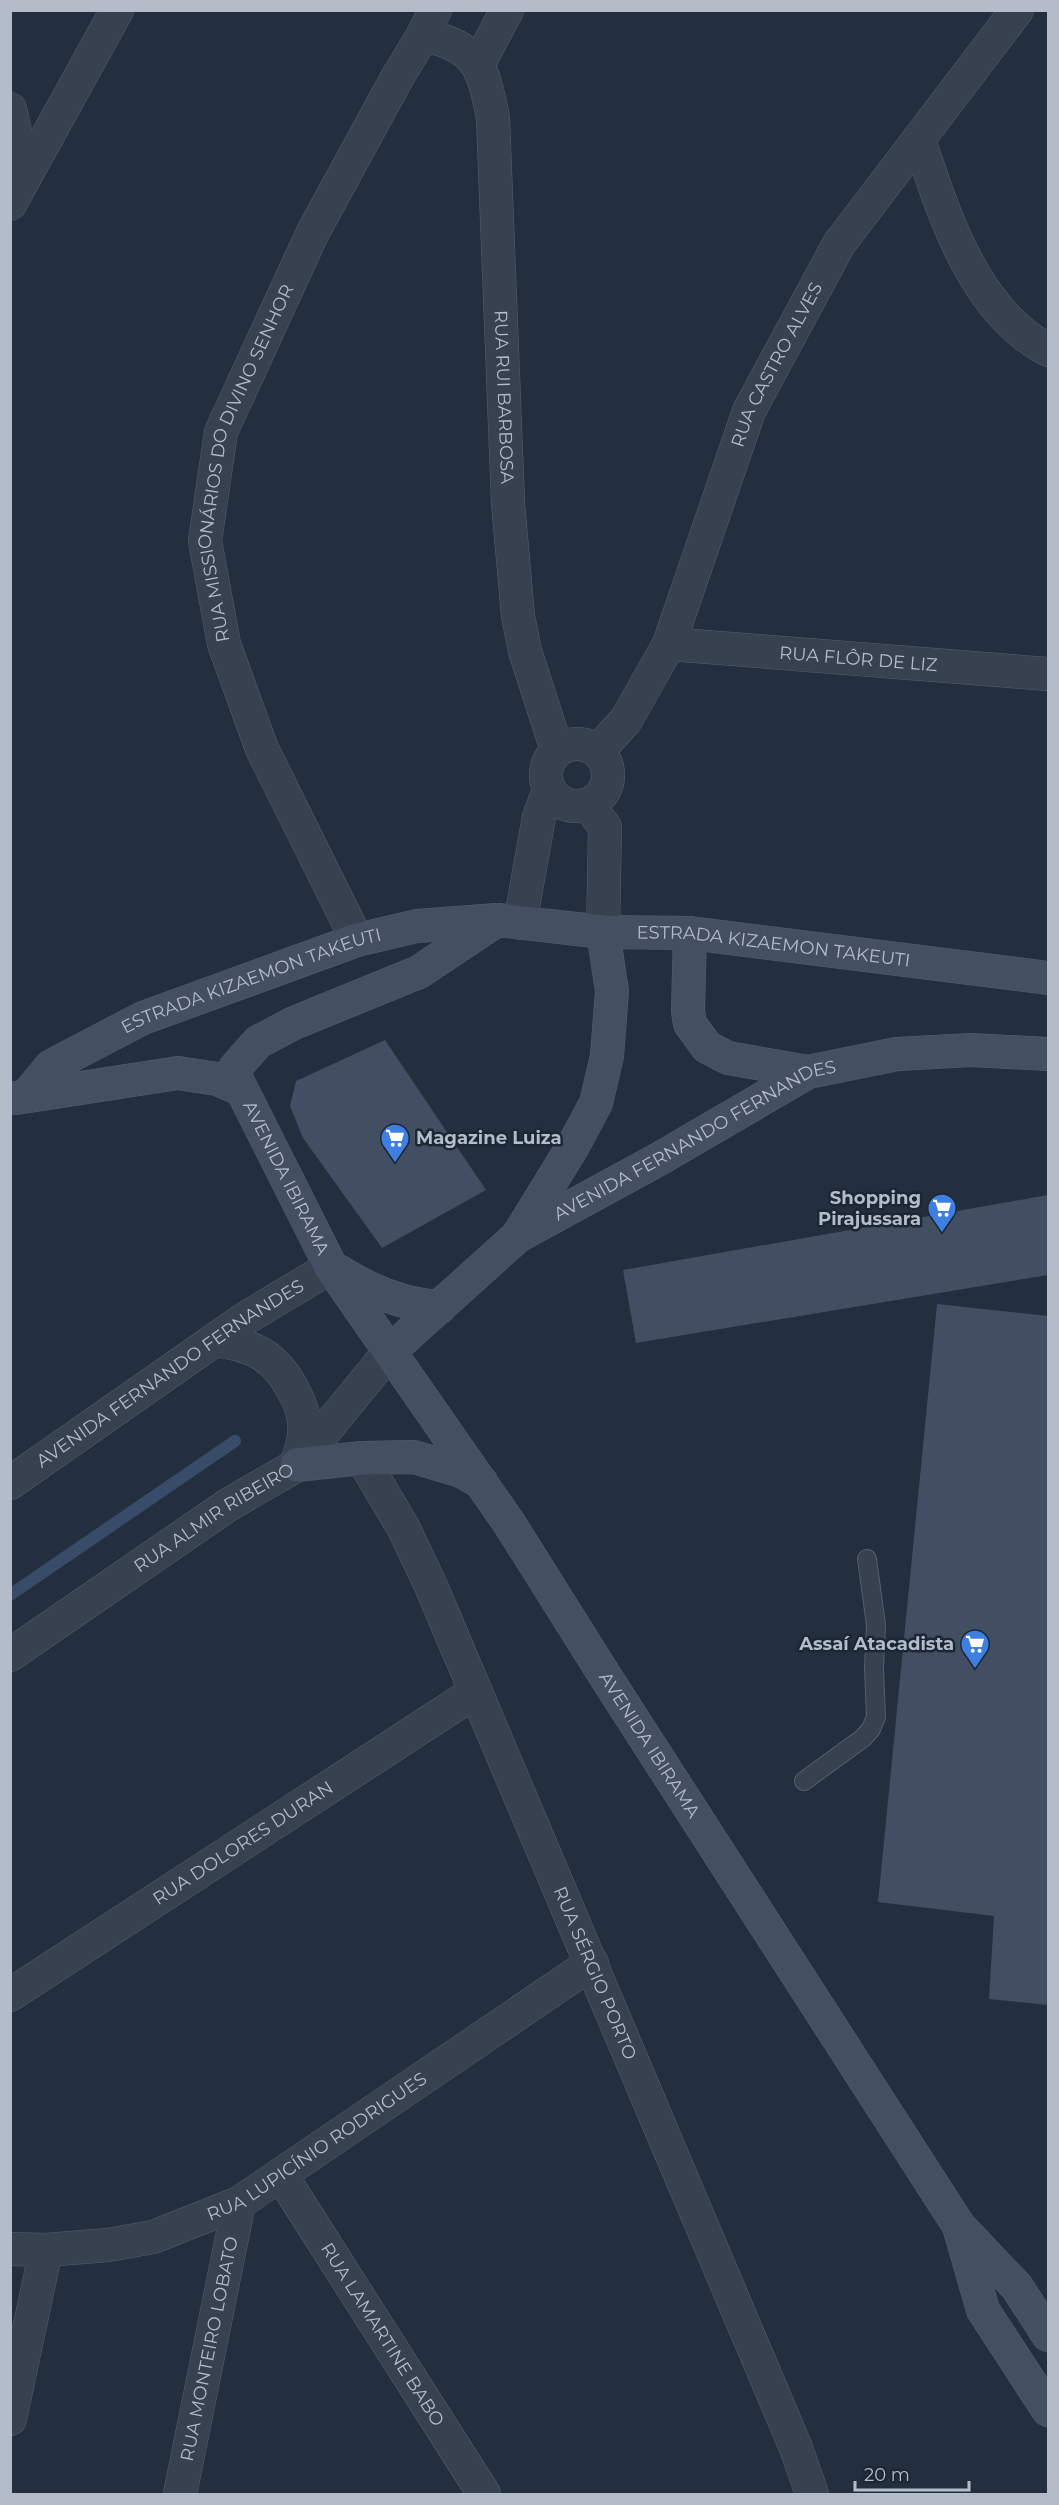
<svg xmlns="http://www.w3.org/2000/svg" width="1059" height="2505" font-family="Montserrat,sans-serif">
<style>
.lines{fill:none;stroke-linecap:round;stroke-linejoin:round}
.stream{stroke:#384b69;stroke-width:12}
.building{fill:#424e61}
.service-casing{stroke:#555f6d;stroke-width:20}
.minor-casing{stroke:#555f6d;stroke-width:34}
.tertiary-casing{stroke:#555f6d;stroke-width:34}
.secondary-casing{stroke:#555f6d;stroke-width:34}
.service{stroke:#37414f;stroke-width:18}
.minor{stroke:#37414f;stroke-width:33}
.tertiary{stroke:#37414f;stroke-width:33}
.secondary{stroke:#454f62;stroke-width:33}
.labels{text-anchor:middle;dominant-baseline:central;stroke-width:5;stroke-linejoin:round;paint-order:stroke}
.street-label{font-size:18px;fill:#b4bcca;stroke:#1c2634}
.poi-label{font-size:18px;font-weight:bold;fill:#b4bcca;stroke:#1c2634;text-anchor:end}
</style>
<rect width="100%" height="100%" fill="#232f3f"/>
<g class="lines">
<!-- stream -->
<path class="stream" d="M10,1595L235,1441"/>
</g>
<!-- building -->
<path class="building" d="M385,1040L486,1190L382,1248L303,1138L290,1106L296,1081Z
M1048,1195V1275L636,1343L623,1270Z
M937,1304L1048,1316V2005L989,1999L994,1916L878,1902Z"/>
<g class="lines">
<!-- service casing -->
<g class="service-casing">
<path id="service" d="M804,1781L863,1738L871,1729L876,1717L874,1668L876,1625L867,1559"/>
</g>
<!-- minor casing -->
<g class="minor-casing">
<g id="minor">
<path d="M423,35L435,10"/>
<path d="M478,65L507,10"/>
<path d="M10,109L25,177"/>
<path d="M919,140C944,215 974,311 1048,350"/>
<path d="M10,204L117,10"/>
<path id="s1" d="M669,644L1048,674"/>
<circle cx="577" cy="775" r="31"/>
<path id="s2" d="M598,751L626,720L669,644L749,411L839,244L1017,10"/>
<path d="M589,806L605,827L603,932"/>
<path d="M520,923L539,817L549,790"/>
<path id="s3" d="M357,940L262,749L224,644L205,541L221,432L313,232L397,78L423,35C478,47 483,67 493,118L508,503L518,616L525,651L557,750"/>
<path id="s4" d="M362,1458L403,1527L431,1586L796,2448L812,2494"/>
<path id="s5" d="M10,1995L475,1692"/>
<path id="s6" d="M281,2175L484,2494"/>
<path id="s7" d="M10,2249L46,2250L108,2245L153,2237L239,2203L592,1963"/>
<path d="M10,2419L46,2250"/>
<path id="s8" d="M180,2494L239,2203"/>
</g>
</g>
<!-- tertiary casing -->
<g class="tertiary-casing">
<g id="tertiary">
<path d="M214,1340C252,1345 275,1355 293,1390C298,1399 303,1412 304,1421C306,1436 301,1450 297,1463"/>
<path id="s9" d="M10,1483L246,1318L331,1267"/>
<path id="s10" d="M10,1655L228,1505L297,1465L390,1351"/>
</g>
</g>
<!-- secondary casing -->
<g class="secondary-casing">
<g id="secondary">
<path id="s11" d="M497,920L419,972L294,1023L258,1042L235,1068L236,1078L331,1267L509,1523L607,1679L959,2226L1017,2287L1048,2335"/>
<path d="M690,933L688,1011L690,1024L707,1047L728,1058L808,1072"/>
<path id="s12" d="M27,1095L51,1066L143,1018L357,940L417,926L497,920L603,932L690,933L1048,978"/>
<path d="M16,1098L178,1073L217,1079L241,1089"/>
<path d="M519,1234L573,1146L596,1103L607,1056L612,991L603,932"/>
<path d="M338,1271C370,1291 403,1305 440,1307"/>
<path id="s13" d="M390,1351L518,1236L659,1159L808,1072L897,1054L971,1050L1048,1054"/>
<path d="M297,1465L362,1458L414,1457L461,1471L481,1482"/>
<path d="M960,2230L983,2310L1048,2410"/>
</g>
</g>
<!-- service -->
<use href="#service" class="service"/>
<!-- minor -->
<use href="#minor" class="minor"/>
<!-- tertiary -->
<use href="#tertiary" class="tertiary"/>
<!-- secondary -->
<use href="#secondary" class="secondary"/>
</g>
<!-- icons -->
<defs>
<g id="supermarket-pin" transform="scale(1.5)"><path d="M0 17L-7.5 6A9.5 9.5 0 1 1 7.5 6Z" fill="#3f7fe0" stroke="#1c2634"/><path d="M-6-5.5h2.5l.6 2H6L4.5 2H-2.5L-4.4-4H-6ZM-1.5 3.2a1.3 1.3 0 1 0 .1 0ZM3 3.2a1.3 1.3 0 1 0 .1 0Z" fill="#fff"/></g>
</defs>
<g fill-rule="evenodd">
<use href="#supermarket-pin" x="395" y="1138"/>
<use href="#supermarket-pin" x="942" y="1208"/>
<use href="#supermarket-pin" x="975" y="1644"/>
</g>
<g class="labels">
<!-- street labels -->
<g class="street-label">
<text stroke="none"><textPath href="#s2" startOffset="429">RUA CASTRO ALVES</textPath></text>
<text stroke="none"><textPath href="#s3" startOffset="1384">RUA RUI BARBOSA</textPath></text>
<text stroke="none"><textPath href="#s3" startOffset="514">RUA MISSIONÁRIOS DO DIVINO SENHOR</textPath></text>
<text stroke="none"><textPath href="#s1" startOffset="190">RUA FLÔR DE LIZ</textPath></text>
<text stroke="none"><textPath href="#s12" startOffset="789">ESTRADA KIZAEMON TAKEUTI</textPath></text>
<text stroke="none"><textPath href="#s12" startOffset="256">ESTRADA KIZAEMON TAKEUTI</textPath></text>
<text stroke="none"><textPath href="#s13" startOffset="374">AVENIDA FERNANDO FERNANDES</textPath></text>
<text stroke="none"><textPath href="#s11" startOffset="426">AVENIDA IBIRAMA</textPath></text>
<text stroke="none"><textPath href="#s9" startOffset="194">AVENIDA FERNANDO FERNANDES</textPath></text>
<text stroke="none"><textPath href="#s10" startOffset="246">RUA ALMIR RIBEIRO</textPath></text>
<text stroke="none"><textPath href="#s11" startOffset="1100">AVENIDA IBIRAMA</textPath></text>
<text stroke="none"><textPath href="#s5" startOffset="278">RUA DOLORES DURAN</textPath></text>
<text stroke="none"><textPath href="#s4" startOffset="566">RUA SÉRGIO PORTO</textPath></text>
<text stroke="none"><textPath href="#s7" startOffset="332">RUA LUPICÍNIO RODRIGUES</textPath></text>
<text stroke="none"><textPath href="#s6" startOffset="189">RUA LAMARTINE BABO</textPath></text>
<text stroke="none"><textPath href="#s8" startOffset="148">RUA MONTEIRO LOBATO</textPath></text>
</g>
<!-- poi labels -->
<g class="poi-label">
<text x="416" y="1138" text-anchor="start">Magazine Luiza</text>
<text x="921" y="1198">Shopping<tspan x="921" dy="21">Pirajussara</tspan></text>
<text x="954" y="1644">Assaí Atacadista</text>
</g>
</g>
<!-- border -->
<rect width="1059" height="2505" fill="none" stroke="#b4bcca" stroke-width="24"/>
<!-- scale -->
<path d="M855 2481v9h114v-9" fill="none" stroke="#b4bcca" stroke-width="3"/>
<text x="864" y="2481" font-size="18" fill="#b4bcca" stroke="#1c2634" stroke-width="4.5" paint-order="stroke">20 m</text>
</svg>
